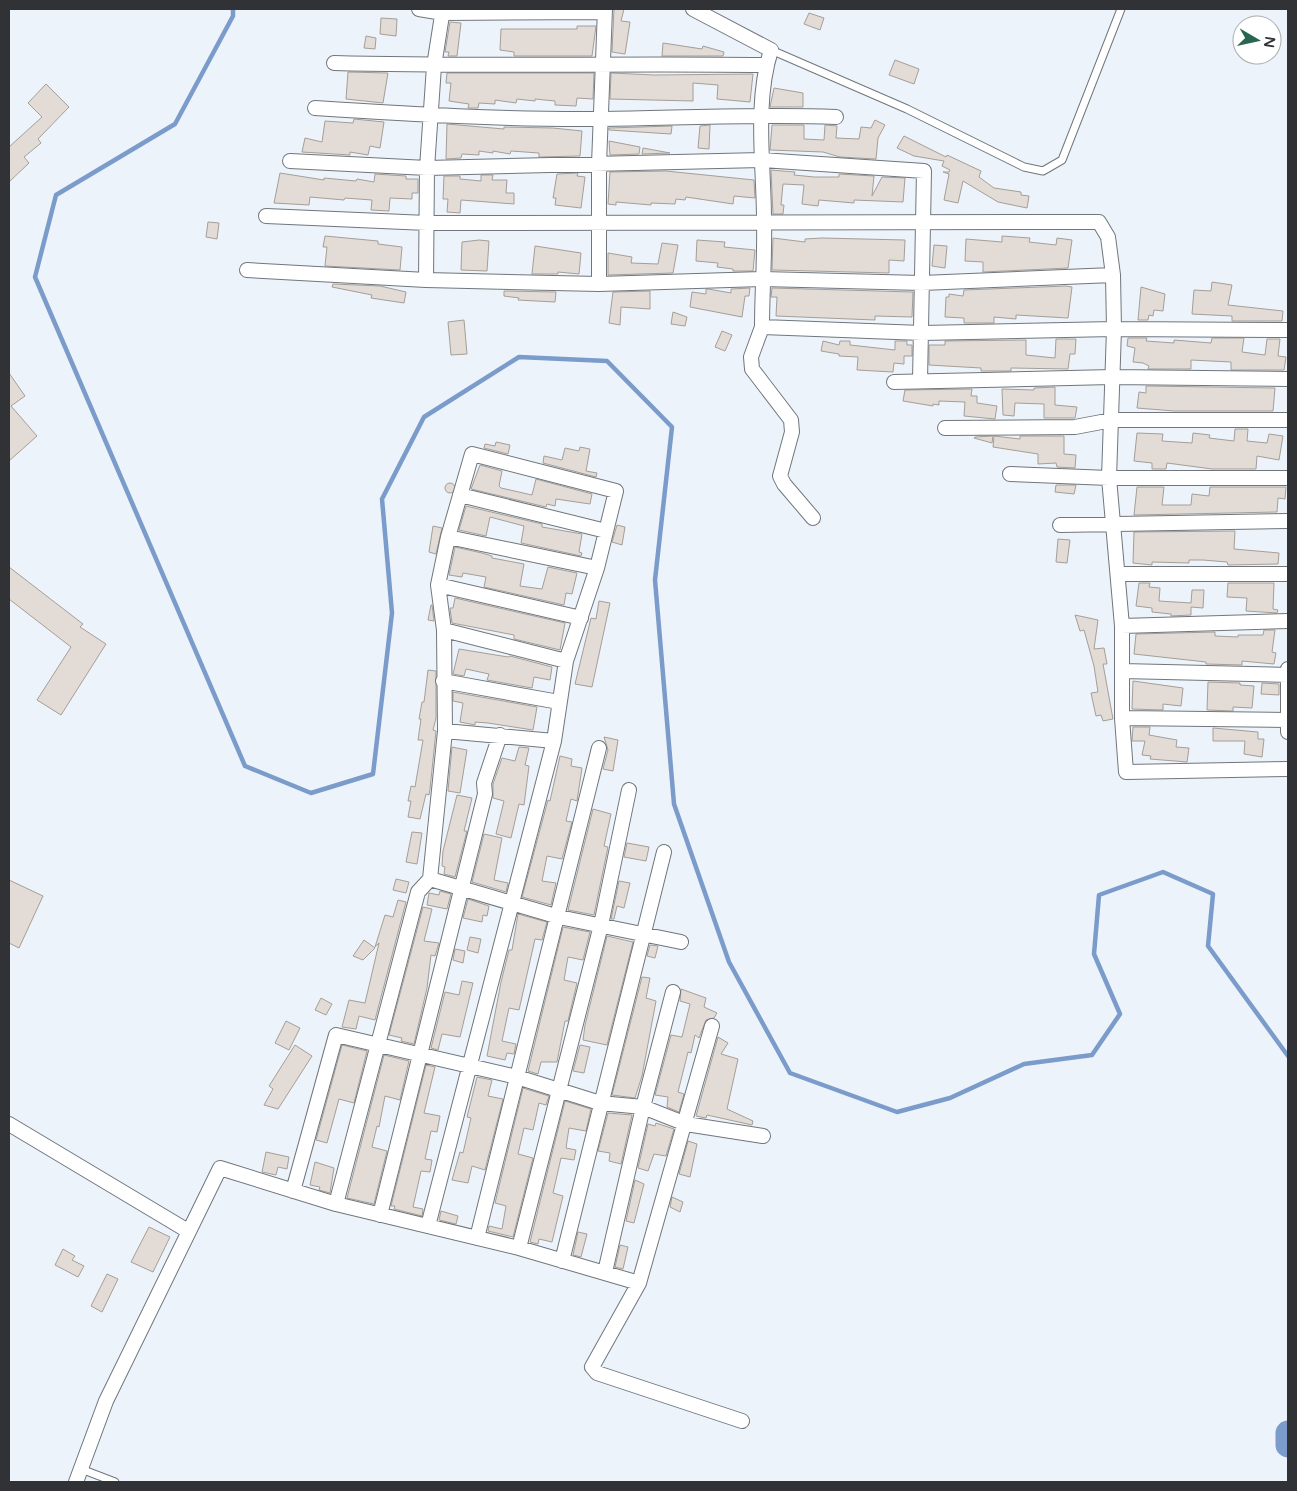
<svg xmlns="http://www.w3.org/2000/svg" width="1297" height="1491" font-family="'Varela Round',sans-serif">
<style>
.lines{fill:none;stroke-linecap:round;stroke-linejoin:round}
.stream{stroke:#7b9bca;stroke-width:4.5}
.river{stroke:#7b9bca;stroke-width:25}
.building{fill:#e3dcd6;stroke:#a59e98}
.lane-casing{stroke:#70767c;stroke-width:9}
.street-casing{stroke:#70767c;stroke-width:16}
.lane{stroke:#fff;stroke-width:7}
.street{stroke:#fff;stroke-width:14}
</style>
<rect width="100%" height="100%" fill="#ecf3fa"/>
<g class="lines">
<!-- stream -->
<path class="stream" d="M233,9V16L175,124L56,195L35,277L245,766L311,793L373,774L392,613L382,499L424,417L519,357L607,361L672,427L655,580L674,804L729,962L790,1073L897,1112L950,1098L1024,1064L1092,1055L1120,1014L1094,954L1099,895L1163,872L1213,894L1208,946L1288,1056"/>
<!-- river -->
<path class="river" d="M1288,1433V1445"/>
</g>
<!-- building -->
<path class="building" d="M614,9H624L621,21L630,22L625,54L612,52Z
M809,13L824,18L820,30L804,24Z
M381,18L397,19L396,36L380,34Z
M450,22L461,23L457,56H448L449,52H445Z
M577,26H596L592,56H514V52L500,50L501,29H577Z
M366,36L376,38L375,49L364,48Z
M663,43L702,49L703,46L724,52L723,56H662Z
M895,60L919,69L914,84L889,75Z
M348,72L388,73L383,103L346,99Z
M447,73H594L593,99L577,98L576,106L555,105V101L535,99V101L517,99L516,103L495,100V104L479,103L478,108H468L469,104L449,101L451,83H446Z
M611,73L654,75L753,74L750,102L717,99L718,85L693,83V101L610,99Z
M46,84L69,107L38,139L41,143L24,157L29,163L9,182V147L42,117L28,103Z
M774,88L803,93V107H770Z
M354,119L384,122L380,148L370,146L368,155L350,152V155L302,152L305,138L322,142L325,121L353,123Z
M875,120L885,125L878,138L876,159L840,157L823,152L770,150L772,125H804V139L824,140L825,125L837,126L836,138L859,139L861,127L871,128Z
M447,124L504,129V127L553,128L582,131L580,156L539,157V153L511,151L510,154L493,151V153L479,151V155L462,154L461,158L446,159Z
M710,125L709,149L698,148L700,126Z
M672,126L671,134L609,130V128Z
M904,136L946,157L947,155L981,171L979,177L994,188L1021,192V195L1029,196L1027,208L998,202L963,181L958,203L944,200L949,174L943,172H949L950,170L942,166L944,161L914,156L897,148Z
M609,141L640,147L639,154L610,155Z
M643,148L670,153L642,154Z
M771,170L795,172L794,175L814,177H839V174L874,176L872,196L882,177L905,178L903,202L854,200V203L819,200L818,206L802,204L804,185L783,184L781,205H784L783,214H773Z
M666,171L754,180L755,198L734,196L733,204L686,197L685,200L676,199L675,204L651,203V205L616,202V205L608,204L610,172Z
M280,173L324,180V178L356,181L357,179L374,182L375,174L406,176V179H418V193H412V199L390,198L389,211L371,210L372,200L345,198L344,200L310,197L309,205L274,203Z
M578,173L577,176L585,177L581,208L555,205L556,198H553L557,174Z
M481,175H493L492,180H507L506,193H514V204L461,200L460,213L447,212L448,199H443L444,176H460V179L481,181Z
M208,222L219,223L217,239L206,237Z
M325,236L378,241V244L402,247L400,270L325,266L327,247H323Z
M1002,236L1030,238L1029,242L1056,245L1057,238L1072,240L1068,268L983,272V262L965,261L966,239L1002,242Z
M773,238L805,242V239L822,238L905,240L904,261L889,260V273L772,270Z
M479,240L489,241L487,271L461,270L462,242Z
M697,240L725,242L724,247L755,250L753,271H733V269L717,267L718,263L696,261Z
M662,243L678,245L673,273L608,275V253L632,257L631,263L658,264Z
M934,245L947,246L945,268L932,266Z
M535,246L581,253L579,274L558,272V274H532Z
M1212,282L1232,285L1228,305L1283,311L1282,321H1232V316L1192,314L1194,290L1211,291Z
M333,284L380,286L406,292L404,303L371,298L372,295L332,287Z
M1066,286L1072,287L1068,318L1016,315V319L994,317V323H964V318L945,317L946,297H949V294L963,296L964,290Z
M1141,287L1165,294L1163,311L1154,310L1153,316L1149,315L1148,320H1138Z
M750,288L749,296H745L742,317L690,307L692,292L706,294V289H708L731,293V289Z
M772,288L913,292L912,317L875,316V320L776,316L777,297H771Z
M504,291L556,292L555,302L518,300L519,298L504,296Z
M650,291V309L621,307L620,325L609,323L613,292Z
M673,312L687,317L685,326L671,324Z
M464,320L467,354L451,355L448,322Z
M722,331L732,335L725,351L715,347Z
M1128,338H1147L1146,341L1174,343V340L1211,343L1212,338H1244L1242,352L1265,355L1267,339H1280L1278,356L1286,357L1284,370H1231V362L1191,360V369H1148L1149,366L1143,363L1133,362L1135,348L1127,346Z
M1056,339H1076L1075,354H1070L1068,369L1011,368V371H981V368L929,365V345H945V341L1026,340V355L1055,358Z
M823,341L839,345L840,341H850V345L895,350V341H907V345H912V356H904V364L894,363L893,372L857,370L858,357L839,356V354L821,351Z
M9,373L25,396L11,406L37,436L9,461Z
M1146,386L1275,388L1273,411H1174L1137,408L1139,392L1146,393Z
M1055,387V405L1077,407L1075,418H1044V404L1015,403L1014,416L1003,415L1002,389L1034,390V388Z
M972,389L971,396H977V403L997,406L995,419L964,416L965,402L939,401V405L933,404V406L903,401L905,390Z
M1235,429H1248L1247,441L1267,443L1269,434L1283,436L1279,460L1257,456L1256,469H1212L1167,463L1166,469H1152V463L1134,461L1137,433L1163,434L1162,441L1192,443L1193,433L1210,435L1209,438L1234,441Z
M993,436L992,443L974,438L975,437Z
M994,436L1020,439V436H1064V454L1076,455L1075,468L1057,467L1056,463L1038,464V454L993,447Z
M496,442L510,445L508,454L484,448L485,444L495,446Z
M580,447L590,449L586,471L597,473L596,477L543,463L544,456L562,460L565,448L579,451Z
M480,465L502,471L499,486L501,488L532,495L536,479L592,494L590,504L556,499L555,506L547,504L546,507L471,489Z
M445 488a5 5 0 1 1 10 0a5 5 0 1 1-10 0Z
M1056,485H1076L1074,494L1055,492Z
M1137,487H1164L1162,505H1191L1192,494L1209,496L1210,487H1286L1285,499L1278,498L1277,512L1134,515Z
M466,506L542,524V527L582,534L579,552L582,553L581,556L521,543L524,526L490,517L486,536L459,530Z
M617,525L625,527L622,545L612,542Z
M433,526L442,528L436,554L429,552Z
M1235,531L1234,549L1279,553L1278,564L1228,565L1227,562L1203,560H1189V563L1152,562V565L1133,563L1134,532Z
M1058,539L1070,540L1067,563L1056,562Z
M455,547L482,553L492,556V558L524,564L520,586L542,589L548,567L577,573L572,594L566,593L564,605L484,587L486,577L463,573L462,577L449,575Z
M9,567L83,624L80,627L106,644L61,715L37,700L71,647L9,599Z
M1139,583H1150L1149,587L1160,588L1159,601L1191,603L1192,590H1204L1203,608L1191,607V615L1171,616V614L1152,612V608L1136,606Z
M1228,583H1274L1273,609L1278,610L1277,613L1246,611L1247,598L1227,597Z
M455,598L565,623L560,650L514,639V635L452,623L450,608H453Z
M599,601L610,603L592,687L575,684L591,618L596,619Z
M431,605H432L434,621L428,620Z
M1075,615L1098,620L1094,649L1104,648L1107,664H1103L1113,719L1103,721L1101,715L1096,716L1091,693L1098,692L1094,666L1084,630L1080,631Z
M1264,630H1275L1272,652L1276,653L1274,664L1242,661V665L1206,664V662L1134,654L1136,634L1215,632V636L1238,637V635H1263Z
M459,649L508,657L510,656L552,667L550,680L534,677L532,688L487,680L489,674L466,669L464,676L453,674Z
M428,670L436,671V718L433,730L436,731L430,789L429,795L426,794L420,819L408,817L411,801H408L411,786L415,787L423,740H418L421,719H419L422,702H424Z
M1133,681L1183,688L1181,706L1163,704V710L1132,709Z
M1208,682L1240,683V685L1254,686L1252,708L1233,707V711L1207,710Z
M1262,683L1279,684V695L1261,694Z
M453,692L537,707L533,730L488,723L475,722V725L460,722L463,703L453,701Z
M1133,727H1150L1149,735L1177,740L1176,747L1189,748L1187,762L1150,759L1151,756L1142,755L1145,741H1132Z
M1213,728L1258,732V739H1264L1262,757L1244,754L1245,741H1213Z
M604,737L618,740L613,771L603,769L608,750Z
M452,747L467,750L460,793L448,791Z
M519,747L529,748L525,765L529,766L524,805L519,804L511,838L496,834L504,801L493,798V784L502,758L515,761Z
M560,756L572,759L571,766L582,768L577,801L571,799L566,821L572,822L562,859L547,856L542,881L556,883L551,905L522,897L548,800L550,801Z
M457,795L472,798L464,831H467L455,877L444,874L445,867L442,866L443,851Z
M593,809L611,814L604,846L608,847L594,915L568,910Z
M412,832L422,833L417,864L406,862Z
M484,834L502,838L494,880L508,883L506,892L472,882Z
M627,843L649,847L646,861L624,857Z
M396,879L409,882L406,893L393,890Z
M9,880L43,896L19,948L9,943Z
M619,881L630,883L624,908L617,906L614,919H611Z
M440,891L451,894L447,909L427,905L429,893L439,895Z
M468,899L489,906L487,916L483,915L482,922L463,918Z
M398,900L406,902L375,1020L359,1016L356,1029L342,1027L349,1000L365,1003L379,943L375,947L385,915L393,917Z
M423,907L432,909L424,941L439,943L435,956L431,955L427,988L414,1044L401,1041L402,1038L389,1035Z
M518,914L547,922L542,940L535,939L519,1010L509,1008L502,1041L516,1044L514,1054L507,1053L505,1060L487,1056L501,982L509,950H512Z
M563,927L590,932L583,960L568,957L564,980L577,983L568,1021H565L557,1062H541L538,1074L528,1071Z
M607,936L633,942L607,1045L583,1040L585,1025Z
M470,937L481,939L478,953L467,950Z
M364,940L375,948L363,960L353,956Z
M650,945L658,946L655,958L647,956Z
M455,949L465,951L463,963L453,960Z
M642,977L650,978L646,998L656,1001L642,1076L635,1098L612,1095Z
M462,981L473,983L460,1037L442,1034L438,1050L431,1048L445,992L459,995Z
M681,989L706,998L704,1007L717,1013L714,1018L706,1020L699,1038L695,1035L691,1053L688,1052L678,1092L684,1094L679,1112L667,1107L668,1097L655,1095L671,1035L682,1037L690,1004L680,1001Z
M321,998L332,1004L326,1015L315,1010Z
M286,1021L300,1028L289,1050L275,1043Z
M718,1037L728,1043L721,1054L738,1059L727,1109L753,1121L752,1125L707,1115L706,1118L696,1116Z
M295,1045L312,1056L278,1109L264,1105L273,1089L269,1086Z
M342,1045L367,1051L354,1103L339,1099L327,1143L316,1140Z
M580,1045L590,1047L584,1073L573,1071Z
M384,1055L409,1061L400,1100L385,1096L379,1127L377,1126L372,1147L387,1151L374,1204L347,1198Z
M426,1065L435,1067L424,1113L440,1116L437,1132L431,1131L425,1159L432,1160L430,1172L421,1171L413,1207L423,1209L422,1216L394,1209L395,1206H391Z
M477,1077L492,1080L488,1096L503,1099L485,1170L472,1166L468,1183L452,1180L460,1152L463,1153L471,1118L467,1117Z
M523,1088L549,1096L546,1105L539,1103L533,1130L524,1128L518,1154L533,1158L513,1237L488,1231L489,1226L502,1229L506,1206L495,1203Z
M565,1101L591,1109L586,1131L569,1128L566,1148L576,1150L574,1160L561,1158L553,1193L563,1196L552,1242L539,1239L538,1244L530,1242Z
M608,1113L632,1115L621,1164L609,1161L610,1153L598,1151Z
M656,1123L674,1129L666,1156L654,1154L648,1171L638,1168L648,1124L655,1126Z
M688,1141L697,1144L690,1177L679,1174Z
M266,1152L289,1157L287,1169L278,1167L276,1175L262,1172Z
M315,1162L334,1168L330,1193L319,1190L320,1187L310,1185Z
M635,1180L644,1184L634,1223L626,1221Z
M672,1197L683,1202L680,1212L670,1207Z
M441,1211L458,1216L456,1224L439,1220Z
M149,1227L170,1237L153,1272L131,1262Z
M578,1232L587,1234L581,1257L573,1255Z
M620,1245L628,1247L623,1269L615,1267Z
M63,1249L75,1256L72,1260L84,1266L78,1277L55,1265Z
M107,1274L118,1279L102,1312L91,1306Z"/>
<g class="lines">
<!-- lane casing -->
<g class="lane-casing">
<path id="lane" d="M771,50L907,109L1024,167L1043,171L1062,160L1121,9
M81,1469L115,1482"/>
</g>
<!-- street casing -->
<g class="street-casing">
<path id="street" d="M419,9L443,13L605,12
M693,9L771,50C754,104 764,165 764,220C765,256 762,291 762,327L922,333L1114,329L1288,330
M334,63C478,67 622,63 766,65
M315,108C410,114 506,120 602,119C680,118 758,114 836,117
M290,161L427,168L761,160L924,171L920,381
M266,216L427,223L1099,222L1108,237L1113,275L1114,329L1109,478L1122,626V718L1126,772L1288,769
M247,270L426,280L599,284L762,279L922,283L1113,275
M426,280L427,168L434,66L443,9
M599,284V164L605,9
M762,327L751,357L752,369L791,420L792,432L780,476L784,484L813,518
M894,382L1112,377L1288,379
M945,428L1075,427L1112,420H1288
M1010,474L1109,478H1288
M460,495L606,531
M1060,525L1288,521
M448,537L597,568
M1118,574H1288
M438,585L581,618
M1122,626L1288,621
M444,630L566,661
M1288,669V732
M1122,671L1288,675
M443,681L559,702
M1122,718L1288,720
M445,731L554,741
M430,879L559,917L681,942
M712,1026L639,1283L592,1367L597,1373L742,1421
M9,1124L188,1231
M293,1191L336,1035L517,1077L600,1103L643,1107L686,1124L763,1136
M336,1204L418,892L430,879L445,731L444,630L438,585L448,537L472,454L616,491L597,568L566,661L554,741L428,1226
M380,1215L485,794L484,783L500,735
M477,1238L599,748
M519,1248L601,925L629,790
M562,1261L664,852
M605,1272L643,1107L673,992
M76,1482L106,1401L220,1168L336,1204L519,1248L639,1283"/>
</g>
<!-- lane -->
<use href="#lane" class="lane"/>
<!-- street -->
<use href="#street" class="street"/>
</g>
<!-- border -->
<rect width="1297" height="1491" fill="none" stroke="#303235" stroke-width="20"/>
<!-- north arrow -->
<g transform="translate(1257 40) rotate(99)"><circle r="24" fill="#ffffff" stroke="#acadae"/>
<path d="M0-4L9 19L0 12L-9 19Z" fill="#2a654f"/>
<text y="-8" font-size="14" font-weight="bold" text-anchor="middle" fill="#303235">N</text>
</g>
</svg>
